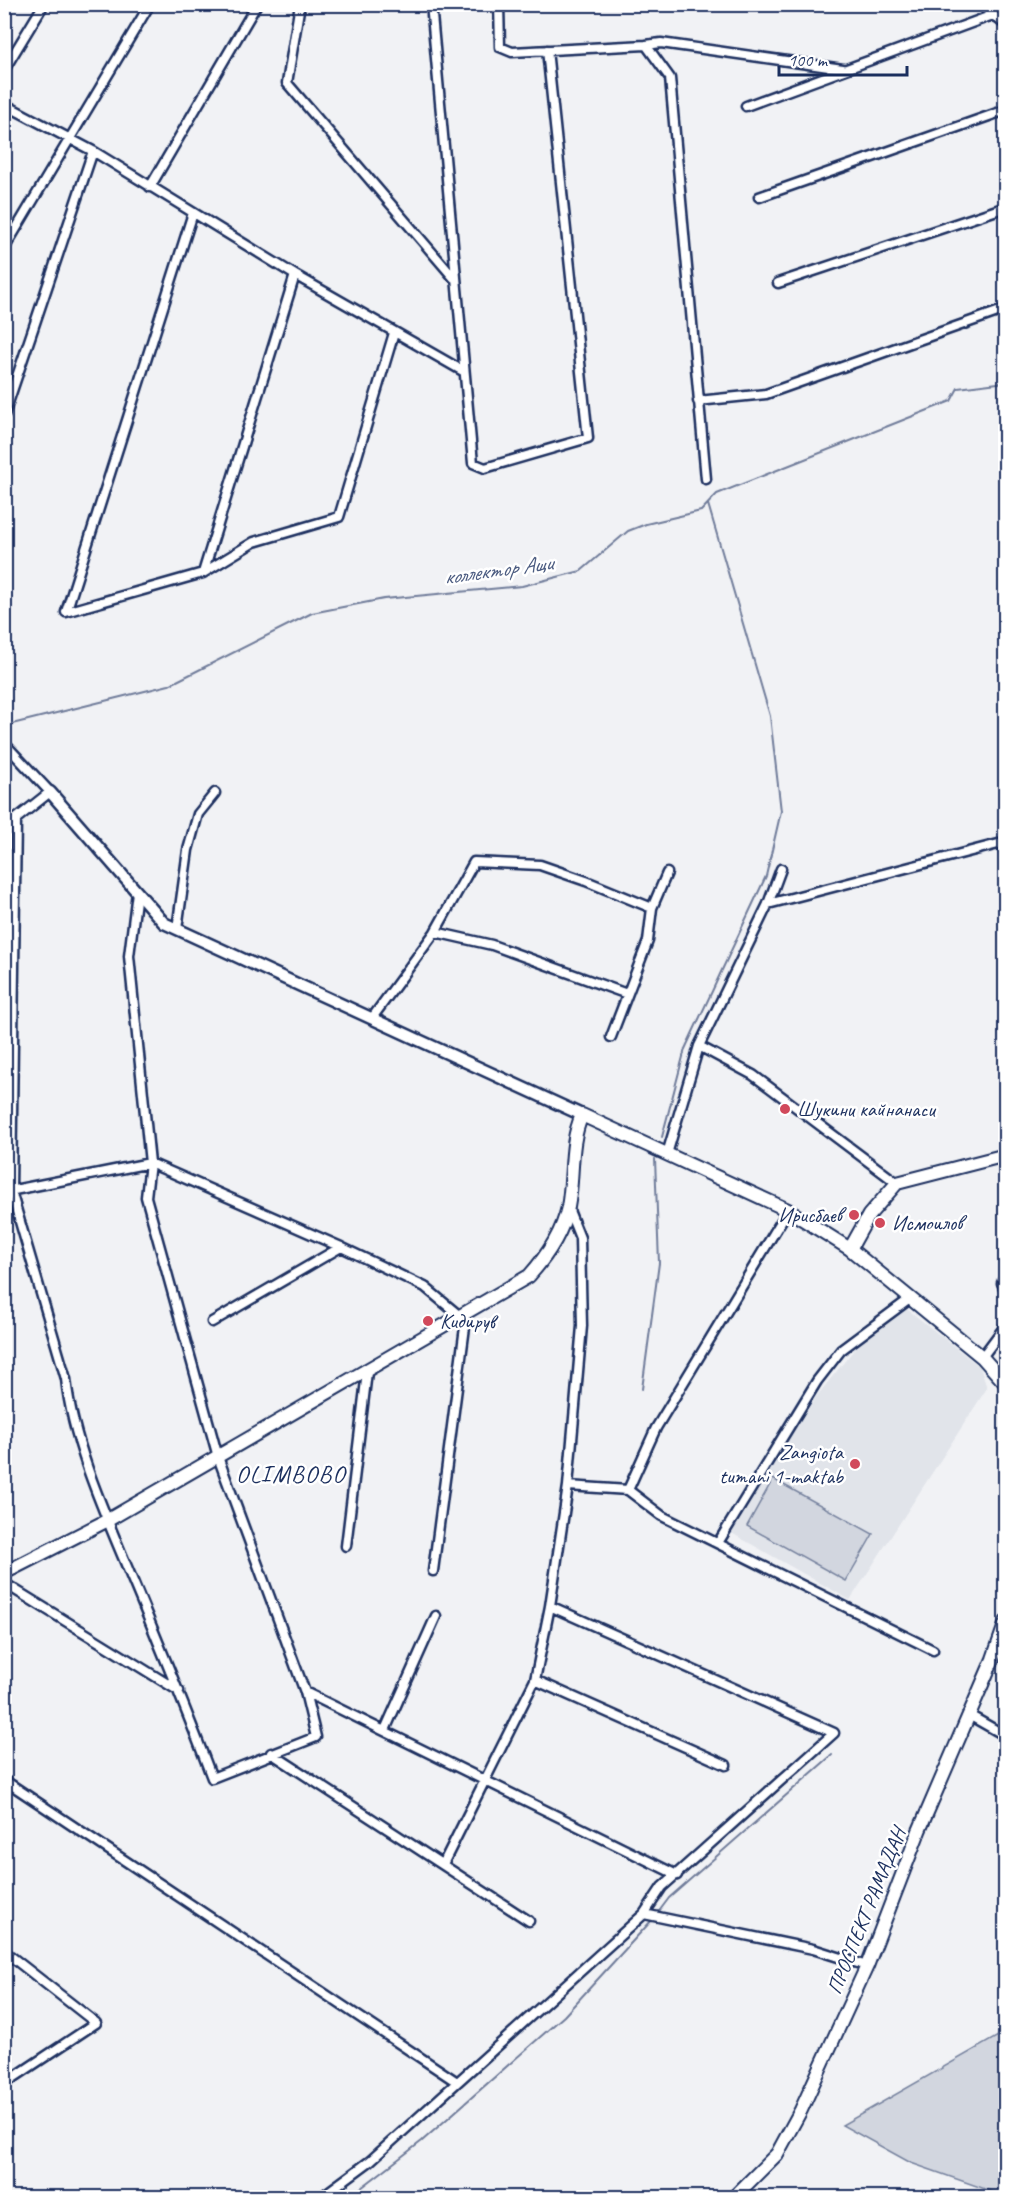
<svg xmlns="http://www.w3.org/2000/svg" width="1010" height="2202" font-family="Caveat,sans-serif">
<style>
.built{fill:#e1e4ea}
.green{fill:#d2d6df;stroke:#76829e;stroke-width:1.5}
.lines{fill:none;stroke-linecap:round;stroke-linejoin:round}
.stream{stroke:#707c9a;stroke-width:2}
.minor-casing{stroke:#1b2f5e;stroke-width:13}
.tertiary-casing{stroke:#1b2f5e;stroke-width:15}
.secondary-casing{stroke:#1b2f5e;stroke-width:16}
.minor{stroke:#fff;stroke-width:8}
.tertiary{stroke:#fff;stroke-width:10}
.secondary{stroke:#fff;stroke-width:12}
.poi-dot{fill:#d1495b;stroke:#fff;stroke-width:2}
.labels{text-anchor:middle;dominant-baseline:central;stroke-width:5;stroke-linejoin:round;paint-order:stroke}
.poi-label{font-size:21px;fill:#1b2f5e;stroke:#fff;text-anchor:start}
.street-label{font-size:21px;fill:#1b2f5e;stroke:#fff}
.water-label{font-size:22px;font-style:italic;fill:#4c5c81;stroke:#fff}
.quarter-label{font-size:24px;letter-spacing:1.5px;fill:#1b2f5e;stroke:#fff}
</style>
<rect width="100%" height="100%" fill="#f1f2f5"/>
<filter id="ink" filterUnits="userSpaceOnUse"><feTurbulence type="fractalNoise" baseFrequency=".0167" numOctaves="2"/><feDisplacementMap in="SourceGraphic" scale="12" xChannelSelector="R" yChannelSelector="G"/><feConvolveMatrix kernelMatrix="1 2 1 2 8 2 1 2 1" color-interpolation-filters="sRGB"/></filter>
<g filter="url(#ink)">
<!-- built -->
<path class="built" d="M907,1309L980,1367L987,1388L850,1600L728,1531L816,1397L861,1341Z"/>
<!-- green -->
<path class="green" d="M773,1479L873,1534L846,1581L747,1526Z
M1005,2032V2196L911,2163L842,2125Z"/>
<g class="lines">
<!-- stream -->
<path class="stream" d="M4,726L169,685L312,613L384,599L522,586L581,571L628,531L646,524L701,511L717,494L951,401L958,388L1006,382
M662,1137L685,1049L766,876L781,811L770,716L708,504
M642,1389L659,1263L655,1159
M657,1914L669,1898L832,1755
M348,2198L422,2141L564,2016L653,1919"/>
<!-- minor casing -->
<g class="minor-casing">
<path id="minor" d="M300,4L287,83L454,278
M431,4L473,463L485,468L588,438L547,50
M499,4L500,47L512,52L646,45L670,78L706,479
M979,4L1006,25
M646,45L661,43L843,69
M4,70L44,4
M4,104L93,151L295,275L463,371
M746,106L993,15
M150,187L257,4
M759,197L1006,110
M4,249L150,4
M778,283L1006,207
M698,401L766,394L1006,309
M4,415L93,151
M203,573L295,275
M66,612L203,573L254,542L339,517L394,333
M66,612L193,213
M4,743L50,792L16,819L4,820
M16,819L11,1191L66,1379C73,1444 105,1514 130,1574C158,1641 186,1709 212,1778L316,1737L305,1692L218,1457L146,1197L150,1163L129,956L137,892
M1002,843L1006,858
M768,904L1006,842
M177,929L188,850L198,814L215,793
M435,932L492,945L627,994
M372,1018L435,932L474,862L540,865L586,881L652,908
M611,1037L648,941L652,908L667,873
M699,1046L753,1075L897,1183
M667,1154L699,1046L768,904L781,869
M4,1192L150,1163L341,1247L425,1287L461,1317L465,1327L433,1571
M1006,1273L1002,1283L1006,1292
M212,1322L341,1247
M982,1357L1006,1325
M568,1486L628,1490L662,1516L933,1650
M628,1490L656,1428L788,1210
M718,1543L817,1381L841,1350L911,1298
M346,1546L367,1372
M4,1583L179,1691
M535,1680L726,1765
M305,1692L677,1875
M969,1715L1006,1736
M385,1730L436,1616
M271,1753L529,1921
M4,1780L457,2082
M443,1864L535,1680L550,1606L568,1486L582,1326L580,1238L568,1208
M644,1914L813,1949L867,1966
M4,1951L96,2023L4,2084
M320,2198L370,2161L644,1914L662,1887L834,1733L550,1606"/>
</g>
<!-- tertiary casing -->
<g class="tertiary-casing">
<path id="tertiary" d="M50,792L164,923L582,1115"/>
</g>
<!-- secondary casing -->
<g class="secondary-casing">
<path id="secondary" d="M850,1249L869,1215L897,1183L1006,1155
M4,1573L108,1520L529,1276C547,1256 562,1234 568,1207C574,1176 569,1144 582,1115L788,1210L850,1249L982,1357L1006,1384
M733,2198L777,2154L801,2110L867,1966L919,1831L993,1659L1006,1622"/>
</g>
<!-- minor -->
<use href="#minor" class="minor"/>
<!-- tertiary -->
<use href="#tertiary" class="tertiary"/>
<!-- secondary -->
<use href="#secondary" class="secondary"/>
</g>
</g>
<!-- markers -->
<g class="poi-dot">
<circle cx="785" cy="1109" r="6"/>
<circle cx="854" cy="1215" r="6"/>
<circle cx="880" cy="1223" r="6"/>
<circle cx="428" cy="1321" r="6"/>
<circle cx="855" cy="1464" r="6"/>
</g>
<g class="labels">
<!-- poi labels -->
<g class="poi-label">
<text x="797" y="1109">Шукини кайнанаси</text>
<text x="842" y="1215" text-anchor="end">Ирисбаев</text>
<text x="892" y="1223">Исмоилов</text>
<text x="440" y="1321">Кидирув</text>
<text x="843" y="1452" text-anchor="end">Zangiota<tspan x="843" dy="24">tumani 1-maktab</tspan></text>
</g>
<!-- street labels -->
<g class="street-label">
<text transform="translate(866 1911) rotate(-68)">ПРОСПЕКТ РАМАДАН</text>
</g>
<!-- water labels -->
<g class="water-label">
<text transform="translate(498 570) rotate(-8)">коллектор Ащи</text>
</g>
<!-- quarter labels -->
<g class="quarter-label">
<text x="291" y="1474">OLIMBOBO</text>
</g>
</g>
<!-- margin -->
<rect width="1010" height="2202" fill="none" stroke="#fff" stroke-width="24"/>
<rect x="12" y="12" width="986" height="2178" fill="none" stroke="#1b2f5e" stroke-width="2" filter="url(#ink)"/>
<!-- scale -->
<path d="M779 66v9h128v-9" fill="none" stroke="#1b2f5e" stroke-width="3"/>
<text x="788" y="66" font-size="18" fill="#1b2f5e" stroke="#ffffff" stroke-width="4.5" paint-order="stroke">100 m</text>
</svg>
